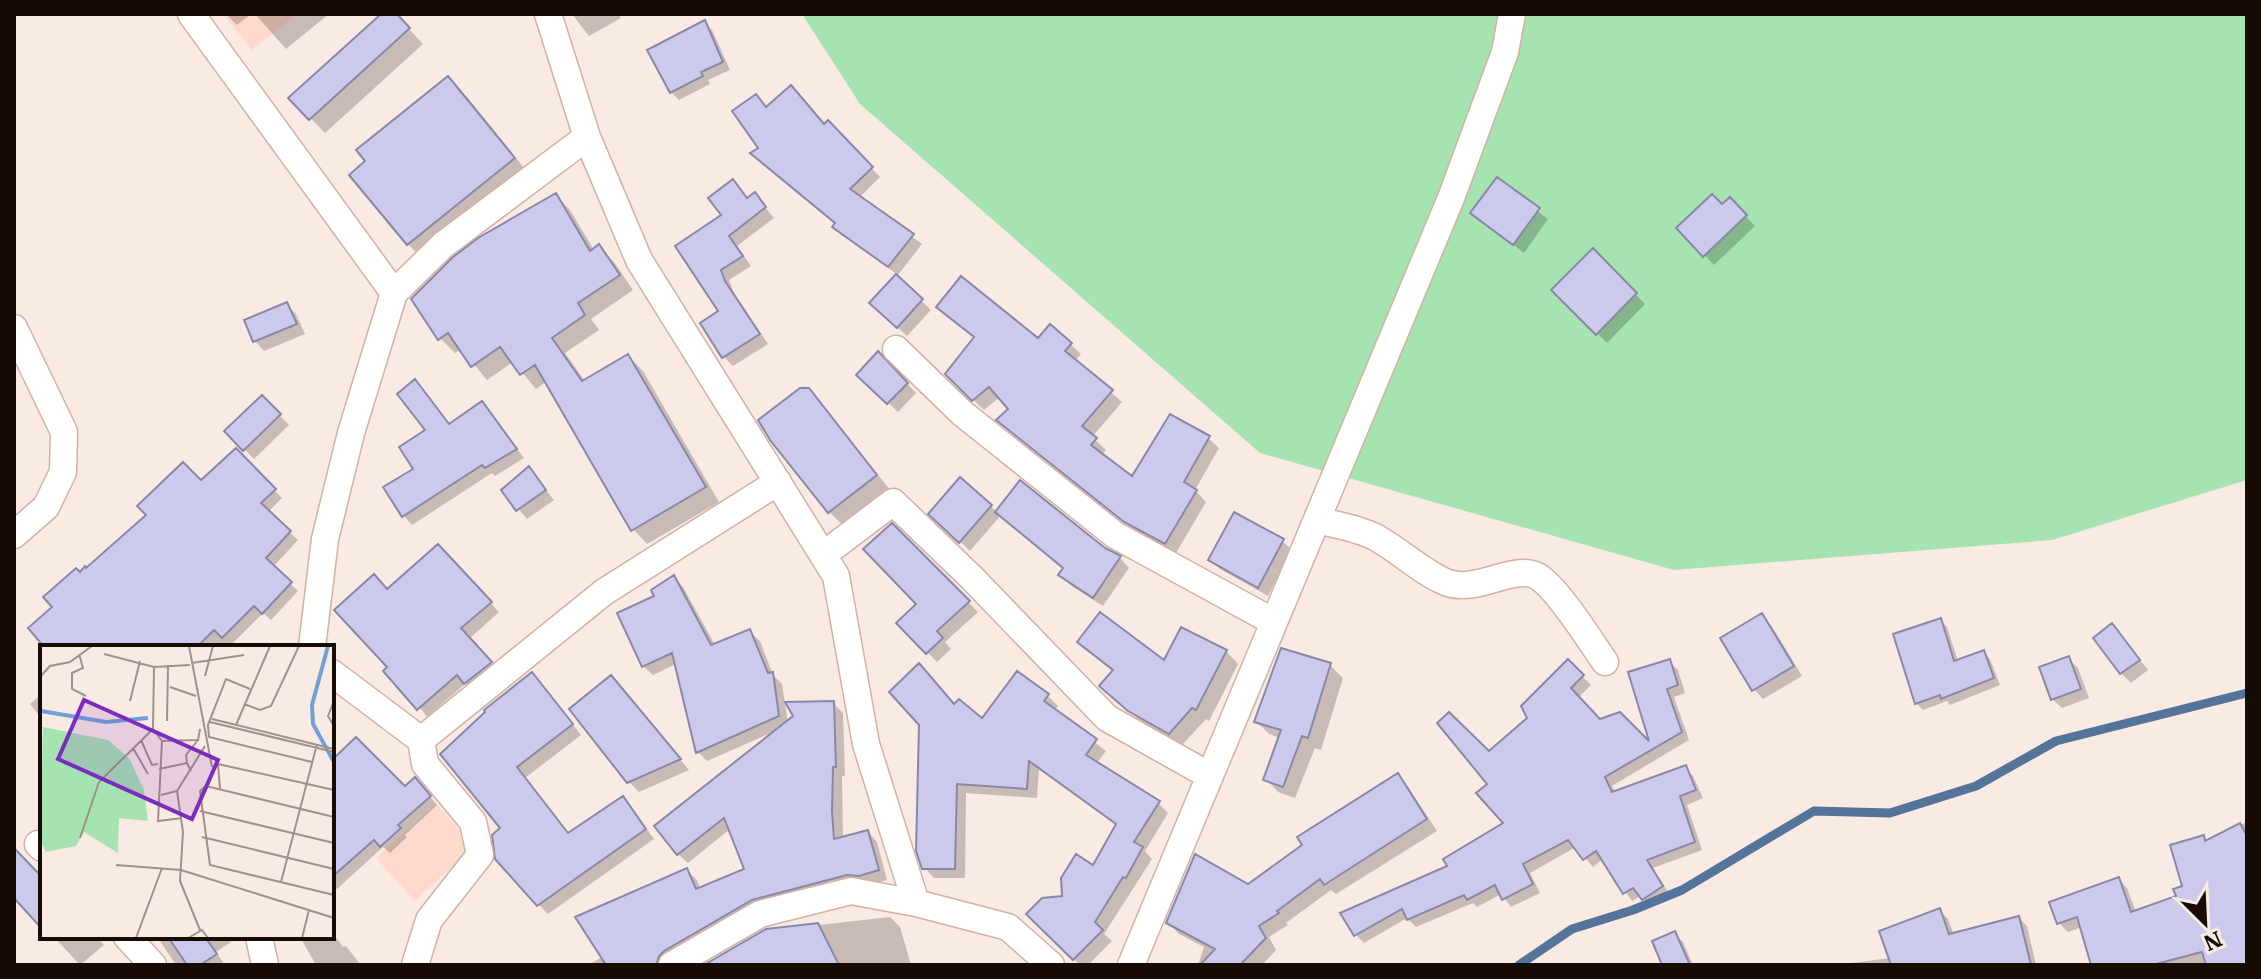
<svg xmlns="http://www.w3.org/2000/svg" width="2261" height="979" font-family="'IBM Plex Serif',serif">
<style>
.built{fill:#ffdacc}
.green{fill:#a5e3b1}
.shadow{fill:#0003}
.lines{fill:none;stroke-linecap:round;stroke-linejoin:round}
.stream{stroke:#557499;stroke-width:9}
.building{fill:#cccaec;stroke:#8a88a7;stroke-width:2}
.minor-casing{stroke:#d5b1a2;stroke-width:29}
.minor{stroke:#fff;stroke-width:26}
.inset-river{fill:none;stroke:#6fa1d8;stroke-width:4}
.inset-road{fill:none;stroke:#9f918b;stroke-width:2}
.view{fill:#7b2cbf;fill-opacity:0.15;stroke:#7b2cbf;stroke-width:4}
.inset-edge{fill:none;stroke:#170b06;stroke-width:4}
</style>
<rect width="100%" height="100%" fill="#faeae4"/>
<!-- built -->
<path class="built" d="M223,14H297L252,50Z
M436,804L474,846L415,901L376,858Z"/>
<!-- green -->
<path class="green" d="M802,14H2247V480L2052,540L1674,570L1260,453L860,104Z"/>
<!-- shadow -->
<path class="shadow" d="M226,14H251L237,25Z
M255,14H329L286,49Z
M384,14H395L423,44L325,133L291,98Z
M572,14H618L621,18L589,36Z
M705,23L712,30L730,70L708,80L710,84L679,100L671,92Z
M448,78L467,97L532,178L427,263L408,244L352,175Z
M756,97L767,109L825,126L828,123L880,177L859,198L922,244L898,275L844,236L835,227L837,224L761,148Z
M1497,180L1548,219L1524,253L1473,213Z
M733,182L748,199L755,195L774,218L737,246L751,266L729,280L734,293L768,344L733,366L724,357L721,311L677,246L724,215Z
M556,195L570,210L594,250L599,247L614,262L633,290L591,319L599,330L565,353L585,381L628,356L643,371L719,502L647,544L633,529L547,381L536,389L513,362L487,380L461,349L455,353L440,338Z
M1730,200L1755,226L1714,265L1679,228L1722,207Z
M1593,251L1645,304L1607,343L1554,290Z
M896,277L931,310L907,336L881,313Z
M286,304L296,314L305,334L264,351L255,341Z
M1038,340L1070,344L1081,354L1075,361L1122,402L1092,437L1106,450L1101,455L1132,479L1208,438L1219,448L1195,490L1206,502L1176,553L1137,532L1009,430L1011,409L1000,397L984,410L947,374Z
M888,363L916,393L898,412L859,375Z
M805,386L820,401L890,490L844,526L829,512L761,421Z
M423,391L450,425L482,403L524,458L495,476L492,473L412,525L404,516L386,487L416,469L428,431Z
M262,397L289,425L254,459L227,431Z
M236,451L282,498L268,512L298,540L273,567L298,591L271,620L263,613L229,647H47L55,607L80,575L201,483Z
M528,468L554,500L527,519L503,490Z
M991,506L997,512L1104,549L1120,558L1129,568L1103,606L1070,585L1061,575L1065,569L1001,515L970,551L931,513Z
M892,526L978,612L945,642L951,649L937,662L898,623L919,604Z
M1282,541L1292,550L1268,596L1220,569L1210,560Z
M447,556L499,612L469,639L500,672L475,692L466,683L427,717L390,667L387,591Z
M674,578L683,587L715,645L750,632L760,641L773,675L782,684L788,723L833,703L843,713L845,776H842L843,839L868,832L877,842L887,880L870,885H858L667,965H589L603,956L687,871L697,880L701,890L747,870L730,829L688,863L678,854L773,732L707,761L698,752L676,664L653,675L643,666L657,596Z
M1761,616L1771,625L1802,676L1763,699L1754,689Z
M1940,620L1947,627L1958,661L1983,652L1990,659L2000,685L1950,705L1947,701L1923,710L1916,703Z
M2112,626L2148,670L2131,683L2121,673Z
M1079,642L1165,664L1226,651L1238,664L1209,721L1206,719L1182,745L1143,723L1114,698V672Z
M2068,658L2078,668L2089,698L2062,708L2052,699Z
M1568,662L1591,685L1578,698L1600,721L1653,748L1670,662L1678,670L1685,693L1674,697L1689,740L1612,786L1616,793L1685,768L1693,776L1703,798L1687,805L1702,850L1653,868L1670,895L1651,907L1641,896L1632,901L1603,859L1593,867L1576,847L1530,873L1540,893L1511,907L1501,894L1477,907L1473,903L1416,927L1407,918L1364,943L1356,935L1506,823L1489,784V754L1530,719Z
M1330,665L1343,678L1321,750L1315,748L1295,798L1278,792L1266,779L1280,738L1269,734L1256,721Z
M541,684L581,735L525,778L570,835L623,798L654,839L548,914L538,904L503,828L442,754Z
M620,687L689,770L639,792L629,782Z
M42,694V719L30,704Z
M1048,696L1058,706L1054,711L1106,751L1096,764L1158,803L1168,813L1145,851L1152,859L1104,934L1112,941L1088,965H1080L1029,914L1064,897L1094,867L1118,826L1039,769L1037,798L966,793L965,878H934L924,867L955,706L982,721Z
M332,763L405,789L423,788L437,805L405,835L407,837L390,853L383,847L337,889L332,884Z
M1397,776L1408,787L1437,831L1336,894L1331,890L1286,923L1288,925L1269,937L1276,950L1262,965H1198L1204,947L1179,934L1168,923L1248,887Z
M2247,822V965H2093L2082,927L2068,932L2059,923L2052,903L2118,879L2127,888L2136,912L2179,898L2203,837L2207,842Z
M1940,911L1948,919L1954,935L2019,918L2027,926L2036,965H1852V963L1890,958Z
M890,917L900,927L911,965H706L766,931Z
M332,932L343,947L346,946L360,964L364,965H316L300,937H332Z
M1675,934L1683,942L1693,965H1664Z
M54,937H97L104,945L80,965Z
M164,937H228L231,942L216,952L223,962L219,965H176L160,941Z"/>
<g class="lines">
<!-- stream -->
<path class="stream" d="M1519,965L1572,929L1633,910L1682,890L1814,811L1890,813L1976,786L2056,741L2247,693"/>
</g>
<!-- building -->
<path class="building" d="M381,14H397L410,28L309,120L288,98Z
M705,20L723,62L701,72L703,76L670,93L647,50Z
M448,76L515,158L407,245L349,175L365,161L356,150Z
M791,85L824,124L828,120L873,167L850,189L914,234L888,267L832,227L835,223L750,153L758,148L732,111L756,94L766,107Z
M1497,177L1540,208L1513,245L1470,213Z
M733,179L747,198L755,192L766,207L729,236L743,256L721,270L725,281L760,334L722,358L700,323L718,311L675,246L721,215L708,198Z
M556,193L590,251L599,244L620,275L578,303L585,315L552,338L582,381L628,354L706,487L631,531L535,365L520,375L500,347L471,367L448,333L438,340L411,299L453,257L478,238Z
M1712,194L1722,204L1730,197L1747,215L1703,257L1676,228Z
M1593,248L1637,293L1596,335L1551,290Z
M896,274L923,299L897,328L869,303Z
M961,276L1038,338L1050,324L1072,343L1065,351L1113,390L1082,426L1097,438L1091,445L1132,476L1170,414L1210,436L1184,482L1197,490L1165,544L1124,522L996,420L1008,409L989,387L972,401L945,374L974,337L936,307Z
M287,302L297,324L253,342L244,320Z
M878,351L908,383L887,404L856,375Z
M415,379L449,424L482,401L517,449L485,468L482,465L402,517L383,487L413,469L399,447L425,430L397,394Z
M800,388H809L877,475L828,513L770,440L758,420Z
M262,395L281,414L243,451L224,431Z
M236,448L276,489L261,503L291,531L266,558L292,582L262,614L254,606L222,638L214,630L197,647H44L28,628L52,607L43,597L76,568L80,572L85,566L86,568L146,515L137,506L183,462L201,480Z
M529,466L546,490L516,511L501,490Z
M960,477L992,505L959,543L928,514Z
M1020,480L1105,548L1121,556L1093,598L1058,575L1063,568L995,512Z
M1234,512L1284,539L1258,588L1208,560Z
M892,523L970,601L937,631L943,638L926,654L896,623L916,604L863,549Z
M438,544L492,602L461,628L492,662L464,684L457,675L417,710L383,671L387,667L334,610L374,574L387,589Z
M674,575L711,645L750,629L768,673L773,672L779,716L696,753L672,653L642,667L617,613L654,596L651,590Z
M1100,612L1164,660L1181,627L1227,650L1196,710L1192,708L1169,734L1128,711L1099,686L1113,670L1077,642Z
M1762,613L1794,666L1752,691L1720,638Z
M1941,618L1954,661L1984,650L1994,678L1941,699L1940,695L1915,704L1893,634Z
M2112,623L2140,660L2120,674L2093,638Z
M1281,648L1331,663L1308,738L1302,736L1283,787L1263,780L1281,730L1254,722Z
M2069,656L2081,689L2051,700L2039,667Z
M1568,659L1584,675L1571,688L1600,719L1620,712L1649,741L1628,672L1670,659L1678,685L1667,689L1682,732L1605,777L1612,792L1686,765L1696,790L1680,796L1695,842L1647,860L1663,886L1642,900L1633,888L1623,894L1596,851L1583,860L1568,840L1523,864L1533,884L1502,900L1495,885L1467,900L1464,895L1407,920L1402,909L1354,936L1340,913L1447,866L1443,859L1503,823L1476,793L1487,784L1437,723L1449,712L1489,751L1527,718L1521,706Z
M919,663L954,704L959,699L982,718L1017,671L1049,694L1044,701L1097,739L1086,755L1160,801L1134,842L1143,847L1126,878L1123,877L1095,922L1103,930L1073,960L1026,914L1042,898L1062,896L1061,878L1076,854L1093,865L1116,824L1029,761L1027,789L957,784L955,869H922L916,851L919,725L889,692Z
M532,672L573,724L517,767L568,833L623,796L646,829L537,906L495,859L492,835L500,828L440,754L485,712L484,710Z
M611,675L681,759L627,783L569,709Z
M834,701L836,767H833L832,811L834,839L868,830L879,870L859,876L847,875L752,900L664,951L659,956L656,965H606L575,917L687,868L696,889L744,869L724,818L677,855L654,826L793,716L785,702Z
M356,737L405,786L415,777L431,796L398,825L401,828L380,847L374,840L332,877V760Z
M1398,773L1427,819L1324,885L1320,879L1277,911L1279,913L1259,926L1266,938L1240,965H1200L1215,949L1166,923L1195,854L1248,884L1302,845L1297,837Z
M2240,823L2247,836V965H2206L2202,952L2152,965H2091L2077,917L2057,924L2049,902L2119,877L2131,912L2176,896L2173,889L2182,886L2170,845L2204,835L2205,841Z
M14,848L42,877V929L14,898Z
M1940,908L1949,934L2019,916L2031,965H1891L1879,931Z
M818,923L839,965H704L766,929Z
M1675,931L1690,965H1662L1652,941Z
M168,937H205L217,954L200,965H187Z"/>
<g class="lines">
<!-- minor casing -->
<g class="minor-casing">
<path id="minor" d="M191,14L394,293
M548,14L587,137L639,260L836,576L866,744L916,903L1008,927L1051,965
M14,328L64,432L63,472L46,507L14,535
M896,349L962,413L1115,535L1274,622
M1317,520C1336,525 1358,528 1375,537C1398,549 1425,575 1448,583C1477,593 1515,564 1537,576C1557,587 1591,642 1605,662
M823,555L893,502L972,578L1107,718L1210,776
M312,647L325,539L351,433L394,293L443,245L587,137
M332,673L421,740L604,592L778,482
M38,844L42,848
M127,937L153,965
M259,937L265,965
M415,965L429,920L480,855L473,822L425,764L421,740
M672,965L760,914L851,891L916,903
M1131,965L1451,198L1505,52L1512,14"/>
</g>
<!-- minor -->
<use href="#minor" class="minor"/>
</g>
<!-- overview -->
<g transform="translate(40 645)">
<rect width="294" height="294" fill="#faeae4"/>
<path d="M3,82L68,95L89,113L104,145L108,176L79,173L78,208L44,187L36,201L6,207L0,195Z" fill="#a5e3b1"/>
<path class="inset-river" d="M288,1L272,60L273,79L294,117M1,66L66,77L108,73"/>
<path class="inset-road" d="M149,1L172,122M39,9L43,23L32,28V44L46,51M64,9L114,22L150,20M152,18L204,10M114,22L113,84L122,96L118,176L142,173M165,31L173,1M0,32L10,21L30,17L52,1M130,42L156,51M210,44L186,34L168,80L169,92L272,117M90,56L100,16M294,56L288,71L294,81M204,59L220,65L231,61L259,1M172,74L294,104M127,76L128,22M170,77L294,107M196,80L230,1M101,95L112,120L118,119M122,96L158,95L160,84M93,103L108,129M147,118L146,110L158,95M119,124L147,118L151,126M180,144L178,119L294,145M137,146L143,187L140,236L160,285M121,150L137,146L165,101M160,166L294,198M294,172L166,141L160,146L170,220L294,250M162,192L294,224M40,193L59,137L113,84M76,220L141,225L294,273M241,237L277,99M96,293L122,223M148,293L162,285L168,293M262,293L269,265"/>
<path class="view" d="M44,55L178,115L152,174L18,114Z"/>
<rect width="294" height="294" class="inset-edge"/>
</g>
<!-- border -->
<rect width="2261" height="979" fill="none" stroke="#170b06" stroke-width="32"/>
<!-- north arrow -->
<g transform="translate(2205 923) rotate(156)" stroke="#faeae4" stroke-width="6" paint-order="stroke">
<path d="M0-6L14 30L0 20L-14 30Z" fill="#170b06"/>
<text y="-12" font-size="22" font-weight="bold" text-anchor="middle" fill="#170b06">N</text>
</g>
</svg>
